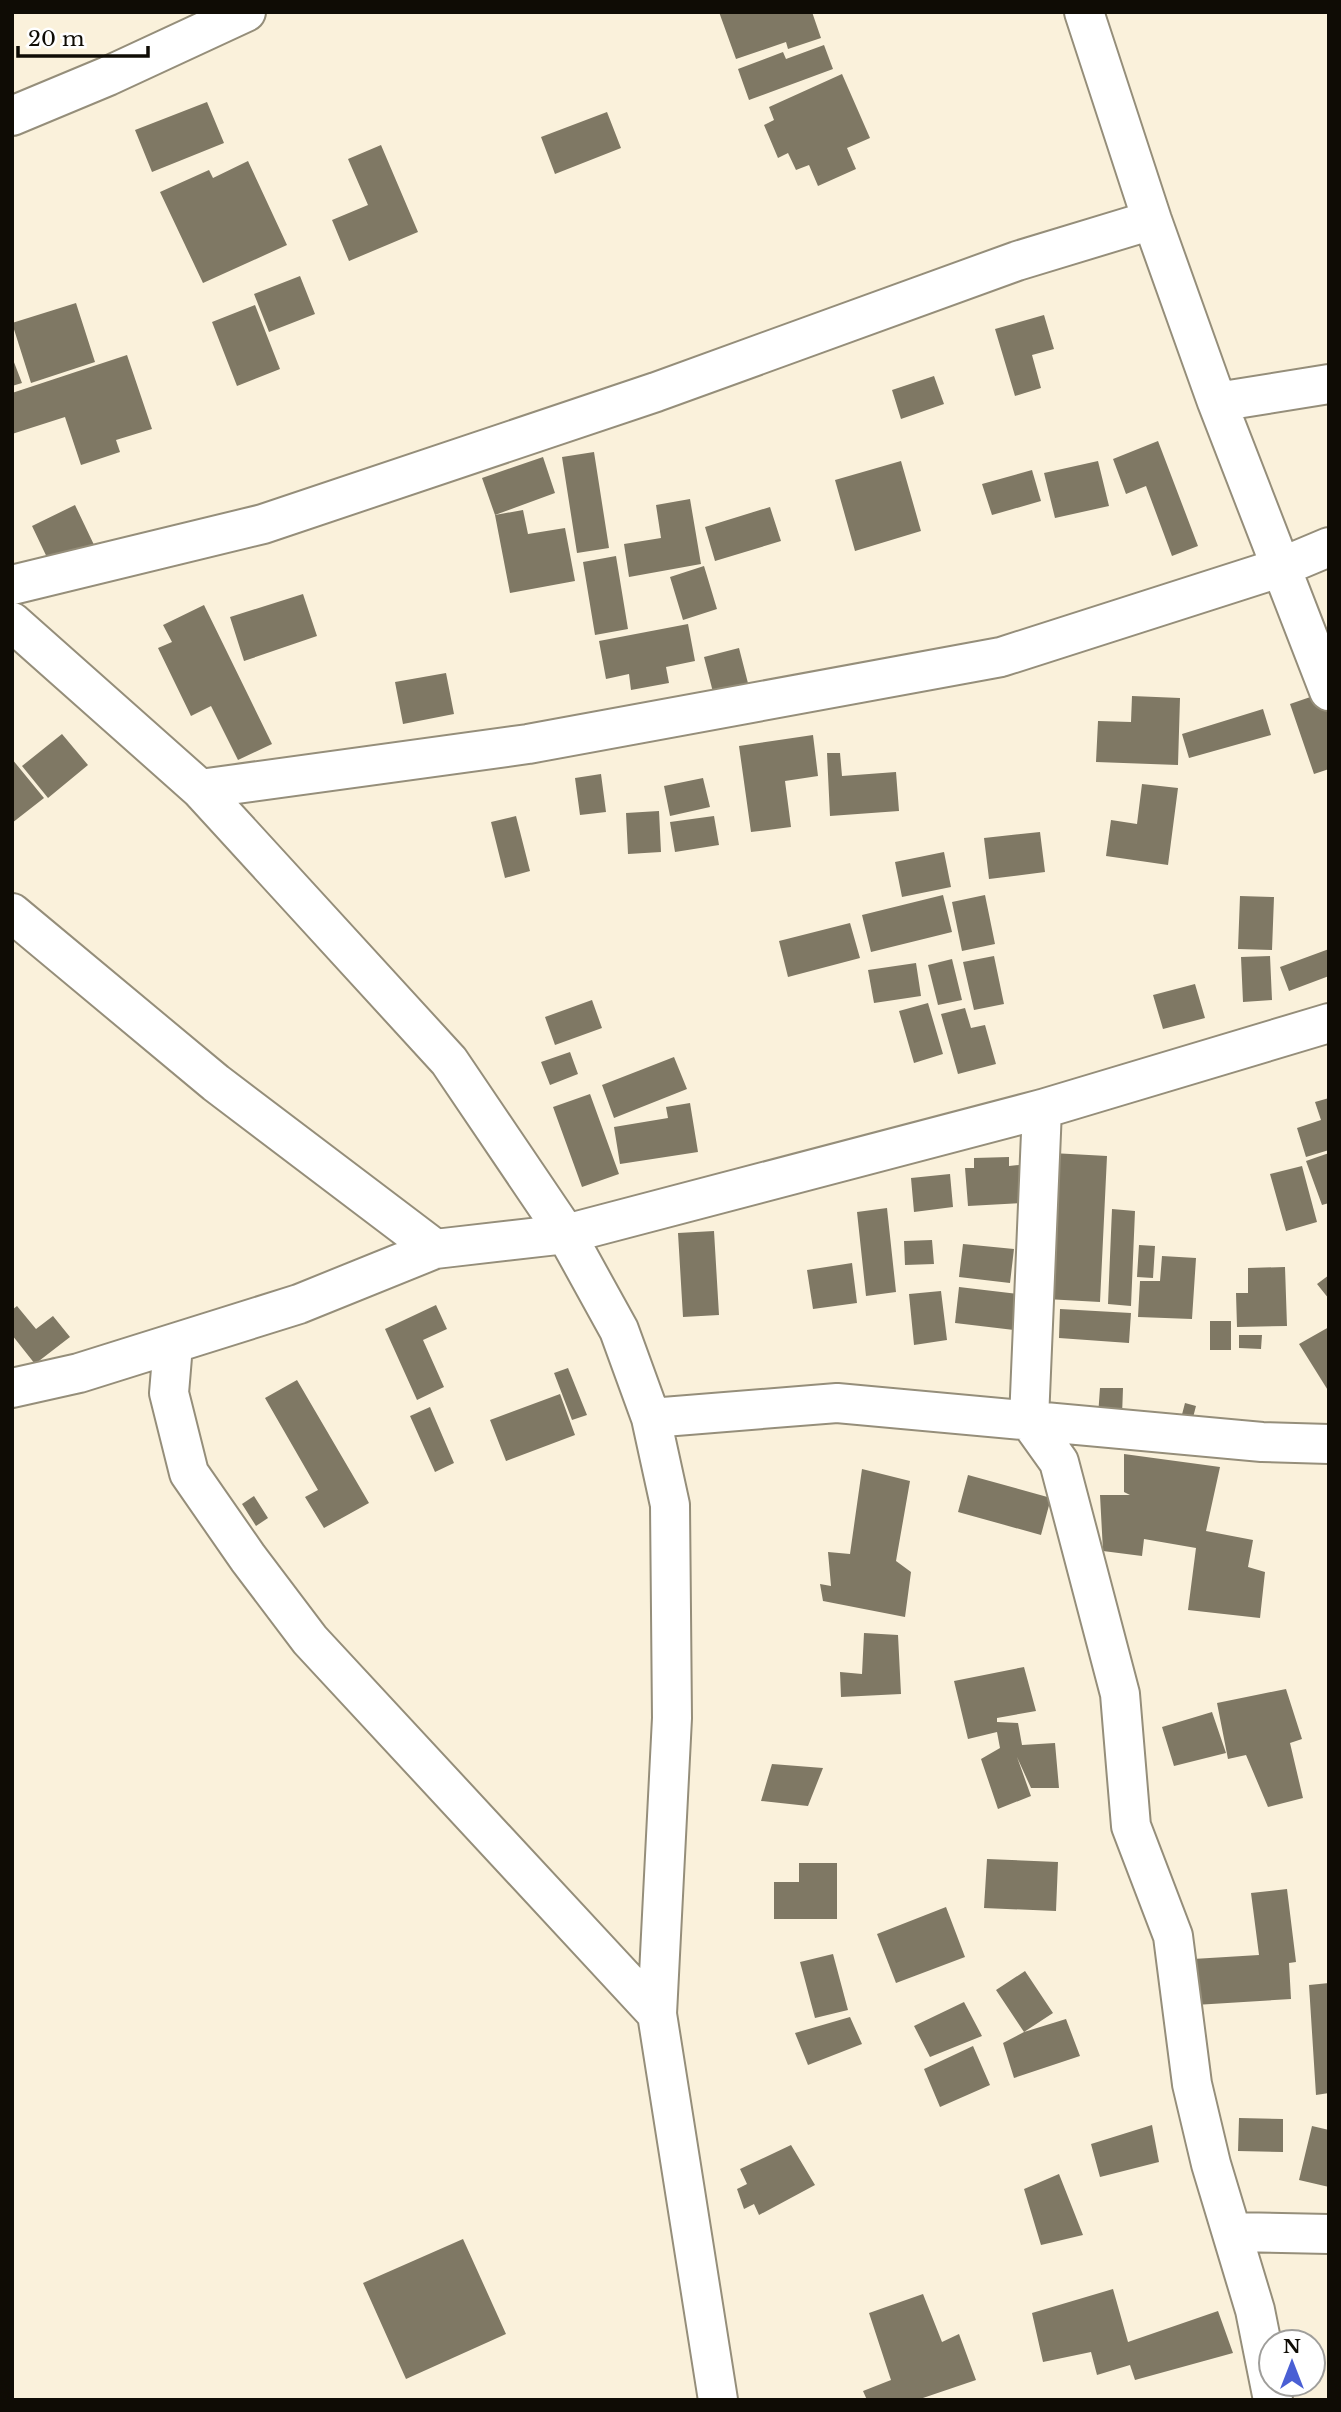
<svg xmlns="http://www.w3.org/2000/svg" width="1341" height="2412" font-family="'Libre Baskerville',serif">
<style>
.building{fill:#7f7864}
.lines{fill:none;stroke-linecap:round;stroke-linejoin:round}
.minor-casing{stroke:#958e7a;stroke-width:42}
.minor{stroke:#fff;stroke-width:38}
</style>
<rect width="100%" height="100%" fill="#faf1db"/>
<!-- building -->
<path class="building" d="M719,12H812L821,38L788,49L786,42L736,59Z
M824,45L833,69L749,100L738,69L783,52L786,59Z
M842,74L870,138L847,148L856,169L818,186L809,165L796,170L788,153L778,158L764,125L774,120L769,107Z
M207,102L224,143L152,172L135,130Z
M607,112L621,148L555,174L541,137Z
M381,145L418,232L349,261L332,220L368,205L348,159Z
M248,161L287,245L203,283L160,192L209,170L213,178Z
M300,276L315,314L269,332L254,294Z
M76,303L95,362L31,383L12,323Z
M255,305L280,369L237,386L212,322Z
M1044,315L1054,349L1032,355L1041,388L1015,396L995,329Z
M127,355L152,429L116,440L120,452L81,465L65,417L12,434V393Z
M12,357L22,383L12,386Z
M934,376L944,404L901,419L892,390Z
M1158,441L1198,546L1172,556L1146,486L1126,494L1113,459Z
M594,452L609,548L577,553L562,457Z
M543,457L555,493L495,515L523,510L528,534L565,528L575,581L510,593L495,515L482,478Z
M901,461L921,531L855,551L835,480Z
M1098,461L1109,506L1055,518L1044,473Z
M1032,470L1041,501L992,515L982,484Z
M690,499L701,564L629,577L624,544L661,538L656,505Z
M75,505L96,549L53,570L32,526Z
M770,507L781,541L715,561L705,527Z
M616,556L628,629L595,635L583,562Z
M704,566L717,609L683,620L670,577Z
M303,594L317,636L244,661L230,617Z
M204,605L272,744L238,760L211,706L191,716L158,648L172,642L163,625Z
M688,624L695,661L666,667L669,683L631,690L629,674L606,679L599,641Z
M739,648L750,691L715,700L704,657Z
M446,673L454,714L403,724L395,682Z
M1322,693L1329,713V769L1314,774L1290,704Z
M1132,696L1180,698L1178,765L1096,762L1098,721L1131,722Z
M1263,709L1271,735L1189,758L1182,734Z
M62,734L88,765L48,798L22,766Z
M813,735L818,776L785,781L791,827L751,832L739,746Z
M827,753H840L842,776L896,772L899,811L830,816Z
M12,759L44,798L12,823Z
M601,774L606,812L580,815L575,778Z
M703,778L710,807L670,816L664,786Z
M1142,784L1178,788L1168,865L1106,856L1111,820L1137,824Z
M659,811L661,852L628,854L626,813Z
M516,816L530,871L505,878L491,822Z
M714,816L719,845L675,852L670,822Z
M1040,832L1045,872L989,879L984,838Z
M944,852L951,887L902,897L895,862Z
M943,895L952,932L871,952L862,915Z
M985,895L995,944L962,951L952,902Z
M1240,896L1274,897L1272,950L1238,949Z
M850,923L860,958L788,977L779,941Z
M1329,949V976L1289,991L1280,967Z
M994,956L1004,1004L974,1010L963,962Z
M1270,956L1272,1000L1243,1002L1241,957Z
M952,959L962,1000L938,1005L928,965Z
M916,963L921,996L874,1003L868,970Z
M1195,984L1205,1018L1163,1029L1153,995Z
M592,1000L602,1028L555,1045L545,1017Z
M928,1003L943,1054L914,1063L899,1011Z
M965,1008L971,1028L985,1025L996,1064L958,1074L941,1014Z
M570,1052L578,1074L550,1085L541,1062Z
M674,1057L687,1089L614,1118L602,1085Z
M590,1094L619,1174L582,1187L553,1107Z
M1329,1098V1150L1306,1157L1297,1128L1321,1120L1315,1102Z
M690,1103L698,1152L620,1164L614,1127L668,1118L666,1107Z
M1052,1153L1107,1156L1100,1302L1046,1299Z
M1329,1153V1203L1322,1205L1306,1161Z
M1009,1157V1166L1019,1165L1022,1203L968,1206L965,1168H974V1158Z
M1302,1166L1317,1222L1286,1231L1270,1174Z
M950,1174L953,1207L914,1212L911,1178Z
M887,1208L896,1292L866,1296L857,1212Z
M1112,1209L1135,1211L1131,1306L1108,1304Z
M714,1231L719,1315L683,1317L678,1233Z
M932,1240L934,1264L905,1265L904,1241Z
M963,1244L1014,1249L1010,1283L959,1277Z
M1139,1245L1155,1246L1153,1278L1137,1277Z
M1162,1256L1196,1258L1192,1319L1138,1317L1140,1281H1160Z
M852,1263L857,1303L813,1309L807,1270Z
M1285,1267L1287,1326L1237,1327L1236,1293H1248V1268Z
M1329,1275V1299L1317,1284Z
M959,1287L1018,1294L1014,1330L955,1323Z
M941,1291L947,1340L914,1345L909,1294Z
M436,1305L447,1329L423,1340L444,1387L417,1400L385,1329Z
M17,1306L36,1329L53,1316L70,1337L35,1364L12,1335V1310Z
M1060,1309L1131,1313L1129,1343L1059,1338Z
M1210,1321H1231V1350H1210Z
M1329,1327V1392L1299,1344Z
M1239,1335H1262L1261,1349L1239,1348Z
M568,1368L587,1415L572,1420L554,1373Z
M297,1380L369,1503L324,1528L305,1497L318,1490L265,1398Z
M1100,1388H1123L1122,1416H1098Z
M560,1394L575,1435L506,1461L490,1420Z
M1185,1403L1196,1406L1190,1429L1179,1426Z
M430,1407L454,1463L435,1472L410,1416Z
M1124,1454L1220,1467L1206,1531L1253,1540L1248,1567L1265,1572L1260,1618L1188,1610L1196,1548L1144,1539L1142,1556L1103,1551L1100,1495H1130L1124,1492Z
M862,1469L910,1481L896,1561L911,1572L905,1617L823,1601L820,1584L831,1586L828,1552L850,1554Z
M968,1475L1051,1498L1041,1535L958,1512Z
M254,1496L268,1518L256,1526L242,1504Z
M864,1633L898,1635L901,1694L841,1697L840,1672L862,1674Z
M1024,1667L1036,1711L997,1718V1722L1018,1723L1022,1745L1055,1743L1059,1788H1031L1017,1757L1031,1796L998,1809L981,1759L1000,1748L997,1732L968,1739L954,1681Z
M1286,1689L1302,1739L1290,1743L1303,1798L1268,1807L1246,1755L1228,1759L1217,1703Z
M1212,1712L1226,1753L1174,1766L1162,1727Z
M772,1764L823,1768L808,1806L761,1801Z
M987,1859L1058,1862L1056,1911L984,1908Z
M799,1863H837V1919H774V1882H799Z
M1287,1889L1296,1962L1289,1963L1291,1999L1195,2005L1193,1959L1259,1955L1251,1893Z
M946,1907L965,1957L896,1983L877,1934Z
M833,1954L848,2010L815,2018L800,1962Z
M1025,1971L1053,2013L1024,2032L996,1990Z
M1329,1983V2093L1316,2095L1309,1985Z
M964,2002L982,2036L930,2057L914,2026Z
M850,2017L862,2044L808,2065L795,2033Z
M1066,2019L1080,2056L1014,2078L1003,2043L1024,2032Z
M973,2046L990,2085L940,2107L924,2069Z
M1239,2118L1283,2119V2152L1238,2151Z
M1152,2125L1159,2162L1100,2177L1091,2144Z
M1312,2126L1329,2130V2187L1299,2180Z
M791,2145L815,2185L759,2215L754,2204L744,2209L737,2189L747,2184L740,2169Z
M1059,2174L1083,2235L1041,2245L1024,2189Z
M463,2239L506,2334L406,2379L363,2283Z
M1113,2289L1128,2342L1218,2311L1233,2353L1135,2380L1130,2365L1097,2375L1091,2352L1043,2362L1032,2313Z
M923,2294L942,2342L959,2334L976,2380L917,2400H867L863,2391L891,2380L869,2313Z"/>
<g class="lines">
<!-- minor casing -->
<g class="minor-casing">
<path id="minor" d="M1084,12L1152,220L1217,402L1329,384
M12,116L108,76L246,12
M1217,402L1329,691
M12,585L263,524L656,392L1017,261L1152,220
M12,622L200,789L449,1061L566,1234L619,1330L651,1418L670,1505L672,1718L657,2014L718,2400
M200,789L528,744L1001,657L1279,568L1329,547
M12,913L216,1083L435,1249
M1042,1109L1029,1420L1059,1462L1120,1694L1131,1826L1173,1936L1192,2084L1211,2164L1255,2310L1273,2400
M173,1345L169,1393L189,1473L248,1558L310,1640L657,2014
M12,1388L79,1373L299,1304L435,1249L566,1234L1042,1109L1329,1023
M651,1418L837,1403L1262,1442L1329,1444
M1232,2232L1329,2234"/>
</g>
<!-- minor -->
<use href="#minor" class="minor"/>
</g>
<!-- border -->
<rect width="1341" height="2412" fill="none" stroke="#0f0c05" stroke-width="28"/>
<!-- north arrow -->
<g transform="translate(1292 2363)"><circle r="33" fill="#ffffff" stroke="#9f9e9b" stroke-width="2"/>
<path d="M0-5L12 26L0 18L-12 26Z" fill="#4a5fd4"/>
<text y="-10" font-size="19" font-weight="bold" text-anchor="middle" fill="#0f0c05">N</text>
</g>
<!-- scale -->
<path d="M18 46v10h130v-10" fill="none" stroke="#0f0c05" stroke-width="3.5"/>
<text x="28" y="46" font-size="21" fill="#0f0c05" stroke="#ffffff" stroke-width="5" paint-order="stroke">20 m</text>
</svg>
